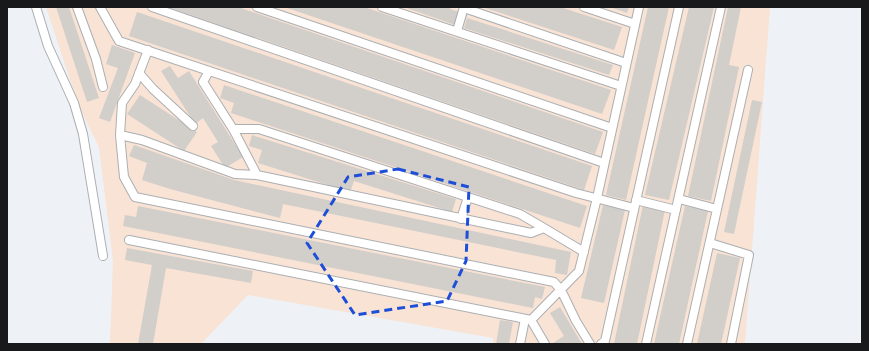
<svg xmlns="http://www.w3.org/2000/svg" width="869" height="351" font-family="'Fira Sans',sans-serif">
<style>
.industrial{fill:#f8e3d5}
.building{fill:#d2ceca}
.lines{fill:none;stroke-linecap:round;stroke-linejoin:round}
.service-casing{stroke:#abafb2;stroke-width:10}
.service{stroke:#fff;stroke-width:8}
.marked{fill:none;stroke:#1d4ed8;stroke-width:3;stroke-dasharray:8 5;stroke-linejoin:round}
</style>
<rect width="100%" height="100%" fill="#eef2f6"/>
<!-- industrial -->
<path class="industrial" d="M46,7H452L460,10L461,7H770L745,344H493V338L248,295L201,344H110L113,261L99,147L79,107Z"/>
<!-- building -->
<path class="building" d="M56,7H69L99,98L87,102Z
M168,7H238L603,132L595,154Z
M284,7H364L611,90L602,114Z
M404,7H451L450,9L459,12L455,25Z
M482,7H560L622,27L614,50Z
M610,7H629L627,13Z
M648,7H669L626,200L606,195Z
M689,7H714L669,200L645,195Z
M728,7H741L729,65L739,67L711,201L688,196Z
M137,12L592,166L584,190L129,36Z
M467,18L613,65L609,75L464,28Z
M112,45L135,53L110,122L99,118L118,68L106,64Z
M170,66L178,78L189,71L243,157L225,168L211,146L218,142L203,118L195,124L161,71Z
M224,85L587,206L580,228L231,113L234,103L220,98Z
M140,95L197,132L184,151L127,114Z
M752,100L762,102L734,234L724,232Z
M252,135L456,199L452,212L354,181L350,192L258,163L262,150L249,146Z
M134,145L234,180L571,252L567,275L555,273L556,260L283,204L280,218L170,189L142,180L147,163L129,156Z
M603,205L625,210L604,303L581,298Z
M643,205L665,210L637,344H614Z
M138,206L545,287L542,299L535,297L533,308L123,226L125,215L136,217Z
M685,206L708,211L679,344H654Z
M127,248L253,271L251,283L166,268L153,344H138L152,265L125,260Z
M717,253L740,258L721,344H697Z
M560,307L582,344H554L553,343L564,336L550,313Z
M500,320L513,322L509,344H496Z"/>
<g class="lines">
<!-- service casing -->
<g class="service-casing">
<path id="service" d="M36,7L48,46L74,103L83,134L103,256
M77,7L96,59L103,87
M100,7L119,41L576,193L634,208
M152,7L604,163
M257,7L612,128
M382,7L621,86
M584,7L635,24
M464,8L626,63
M457,31L464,7
M148,50L135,84L122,103L120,135L124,177L135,197L554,282L561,290L576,321L590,344
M209,71L203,82L233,129L257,175
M139,73L153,89L193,126
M233,129H259L520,214L544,228
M120,135L142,140L235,174L257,175L531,233L544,228L584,252
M679,199L717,209
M636,200L676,210
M461,219L468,197
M129,240L531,320L545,344
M710,243L749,255L731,344
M531,320L579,271L597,198L639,7
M520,344L525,319
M601,344L605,341L679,7
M646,344L721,7
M687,344L748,70"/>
</g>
<!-- service -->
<use href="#service" class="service"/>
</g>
<!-- marked area -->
<path class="marked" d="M398,169L469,187L466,261L447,301L355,315L307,243L348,177Z"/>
<!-- border -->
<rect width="869" height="351" fill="none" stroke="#17191a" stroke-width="16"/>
</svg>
